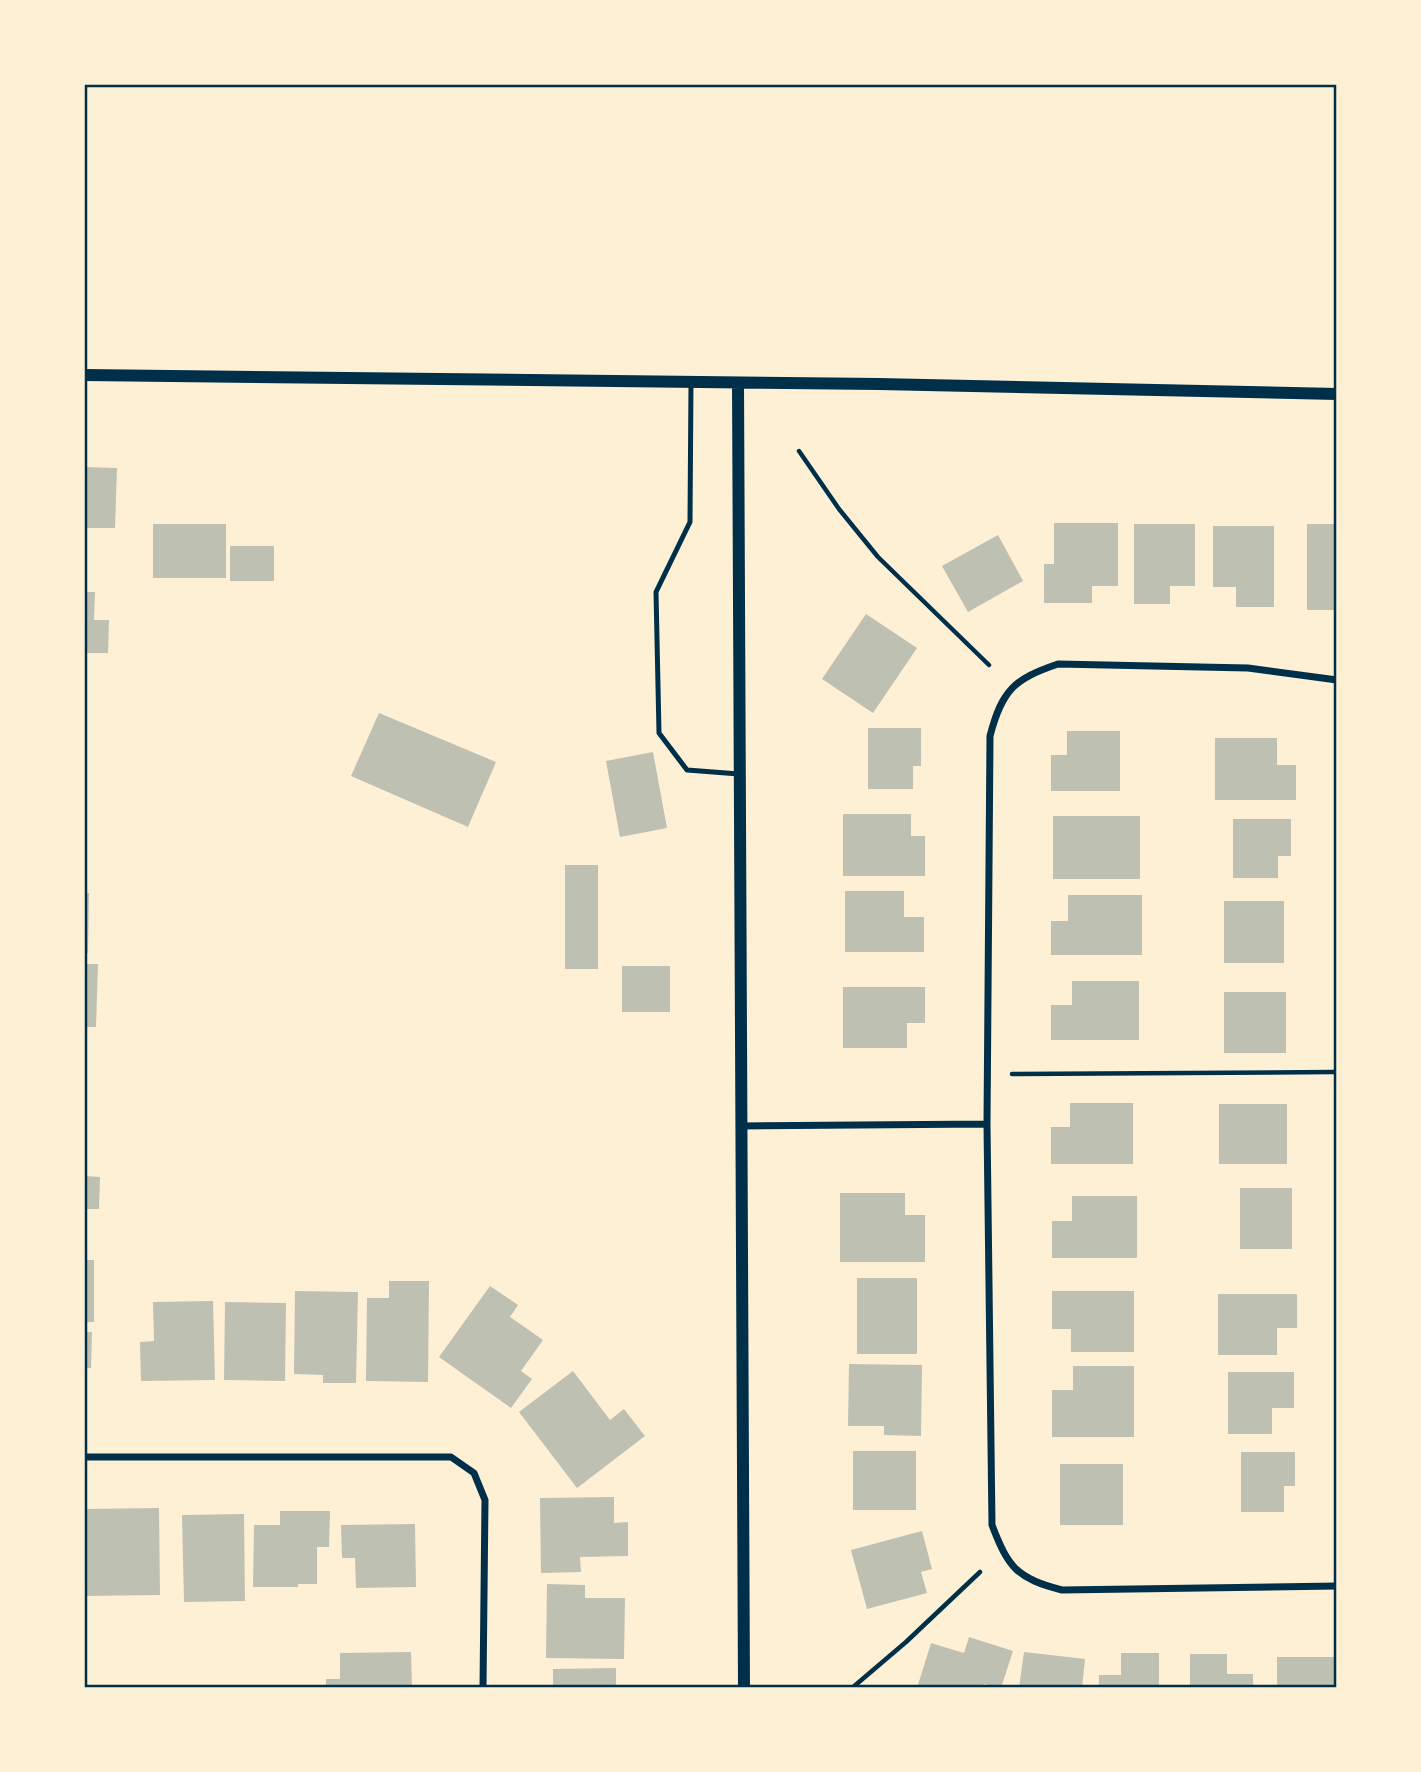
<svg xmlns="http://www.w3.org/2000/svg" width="1421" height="1772" font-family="Bitter,serif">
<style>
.building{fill:#bec0b2}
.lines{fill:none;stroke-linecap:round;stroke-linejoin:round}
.path{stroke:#003049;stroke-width:4.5}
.service{stroke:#003049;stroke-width:5}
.minor{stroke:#003049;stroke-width:7}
.tertiary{stroke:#003049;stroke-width:12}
.neatline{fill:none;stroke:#003049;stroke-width:2.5}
</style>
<rect width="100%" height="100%" fill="#fdf0d5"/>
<!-- building -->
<path class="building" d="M84,467L117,468L115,528H84Z
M1054,523H1118V586H1092V603H1044V564H1054Z
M153,524H226V578H153Z
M1134,524H1195V586H1170V604H1134Z
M1307,524H1337V610H1307Z
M1213,526H1274V607H1236V587H1213Z
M998,535L1023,581L968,612L942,566Z
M230,546H274V581H230Z
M84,592H95L94,620H109L108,653H84Z
M866,614L917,648L873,713L822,679Z
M379,713L496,762L468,827L351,776Z
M868,728H921V766H913V789H868Z
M1067,731H1120V791H1051V755H1067Z
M1215,738H1277V765H1296V800H1215Z
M653,752L667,828L620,837L606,761Z
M843,814H911V836H925V876H843Z
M1053,816H1140V879H1053Z
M1233,819H1291V856H1278V878H1233Z
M565,865H598V969H565Z
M845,891H904V917H924V952H845Z
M84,893H89L88,953H84Z
M1068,895H1142V955H1051V921H1068Z
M1224,901H1284V963H1224Z
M84,964H98L96,1027H84Z
M622,966H670V1012H622Z
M1072,981H1139V1040H1051V1005H1072Z
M843,987H925V1023H907V1048H843Z
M1224,992H1286V1053H1224Z
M1070,1103H1133V1164H1051V1127H1070Z
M1219,1104H1287V1164H1219Z
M84,1176L100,1177L99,1209H84Z
M1240,1188H1292V1249H1240Z
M840,1193H905V1215H925V1262H840Z
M1072,1196H1137V1258H1052V1221H1072Z
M84,1260H94V1322H84Z
M857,1278H917V1354H857Z
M389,1281H429L428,1382L366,1381L367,1298H389Z
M490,1286L518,1305L510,1317L543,1340L521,1371L532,1379L511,1408L439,1357Z
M295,1291L358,1292L356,1383H323V1375L294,1374Z
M1052,1291H1134V1352H1071V1329H1052Z
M1218,1294H1297V1328H1277V1355H1218Z
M213,1301L215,1380L141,1381L140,1342L154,1341L153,1302Z
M225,1302L286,1303L285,1381L224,1380Z
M84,1332H92L91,1368H84Z
M849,1364L922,1365L921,1436L884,1435V1426H848Z
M1073,1366H1134V1437H1052V1390H1073Z
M573,1371L610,1420L624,1409L645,1436L577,1488L519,1412Z
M1228,1372H1294V1408H1272V1434H1228Z
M853,1451H916V1510H853Z
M1241,1452H1295V1486H1284V1512H1241Z
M1060,1464H1123V1525H1060Z
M614,1497V1523L628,1522V1556L580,1557L581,1572L541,1573L540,1498Z
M159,1508L160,1595L84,1596V1509Z
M280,1511H330L329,1547H317V1584H298V1587H253L254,1525H280Z
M244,1514L245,1601L184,1602L182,1515Z
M415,1524L416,1587L356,1588L355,1558H342L341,1525Z
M922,1531L932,1569L921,1572L927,1593L867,1609L851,1550Z
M547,1584L585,1585V1598H625L624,1659L546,1658Z
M969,1637L1013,1651L1001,1688L984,1684L982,1688H917L931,1643L964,1653Z
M411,1652L412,1688H326V1679H340V1653Z
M1024,1652L1085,1659L1082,1688H1019Z
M1121,1653H1159V1688H1099V1675H1121Z
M1190,1654H1227V1674H1253V1688H1190Z
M1277,1657H1337V1688H1277Z
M616,1668V1688H553V1669Z"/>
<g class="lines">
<!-- path -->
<path class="path" d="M799,451L839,509L878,557L989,665
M1012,1074L1334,1072
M852,1688L906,1642L980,1572"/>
<!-- service -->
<path class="service" d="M691,382L690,522L656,592L659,733L687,770L739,774"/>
<!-- minor -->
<path class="minor" d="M1337,680L1248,668L1058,664C1014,679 1002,690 990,736L987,1124L992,1525C1008,1567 1017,1579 1062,1590L1337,1586
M741,1126L987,1124
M84,1457H451L474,1473L485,1500L483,1688"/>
<!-- tertiary -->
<path class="tertiary" d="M84,375L879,384L1337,394
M738,383L744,1688"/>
</g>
<!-- border -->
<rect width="1421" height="1772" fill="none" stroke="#fdf0d5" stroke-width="172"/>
<rect x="86" y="86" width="1249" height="1600" class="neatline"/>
</svg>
